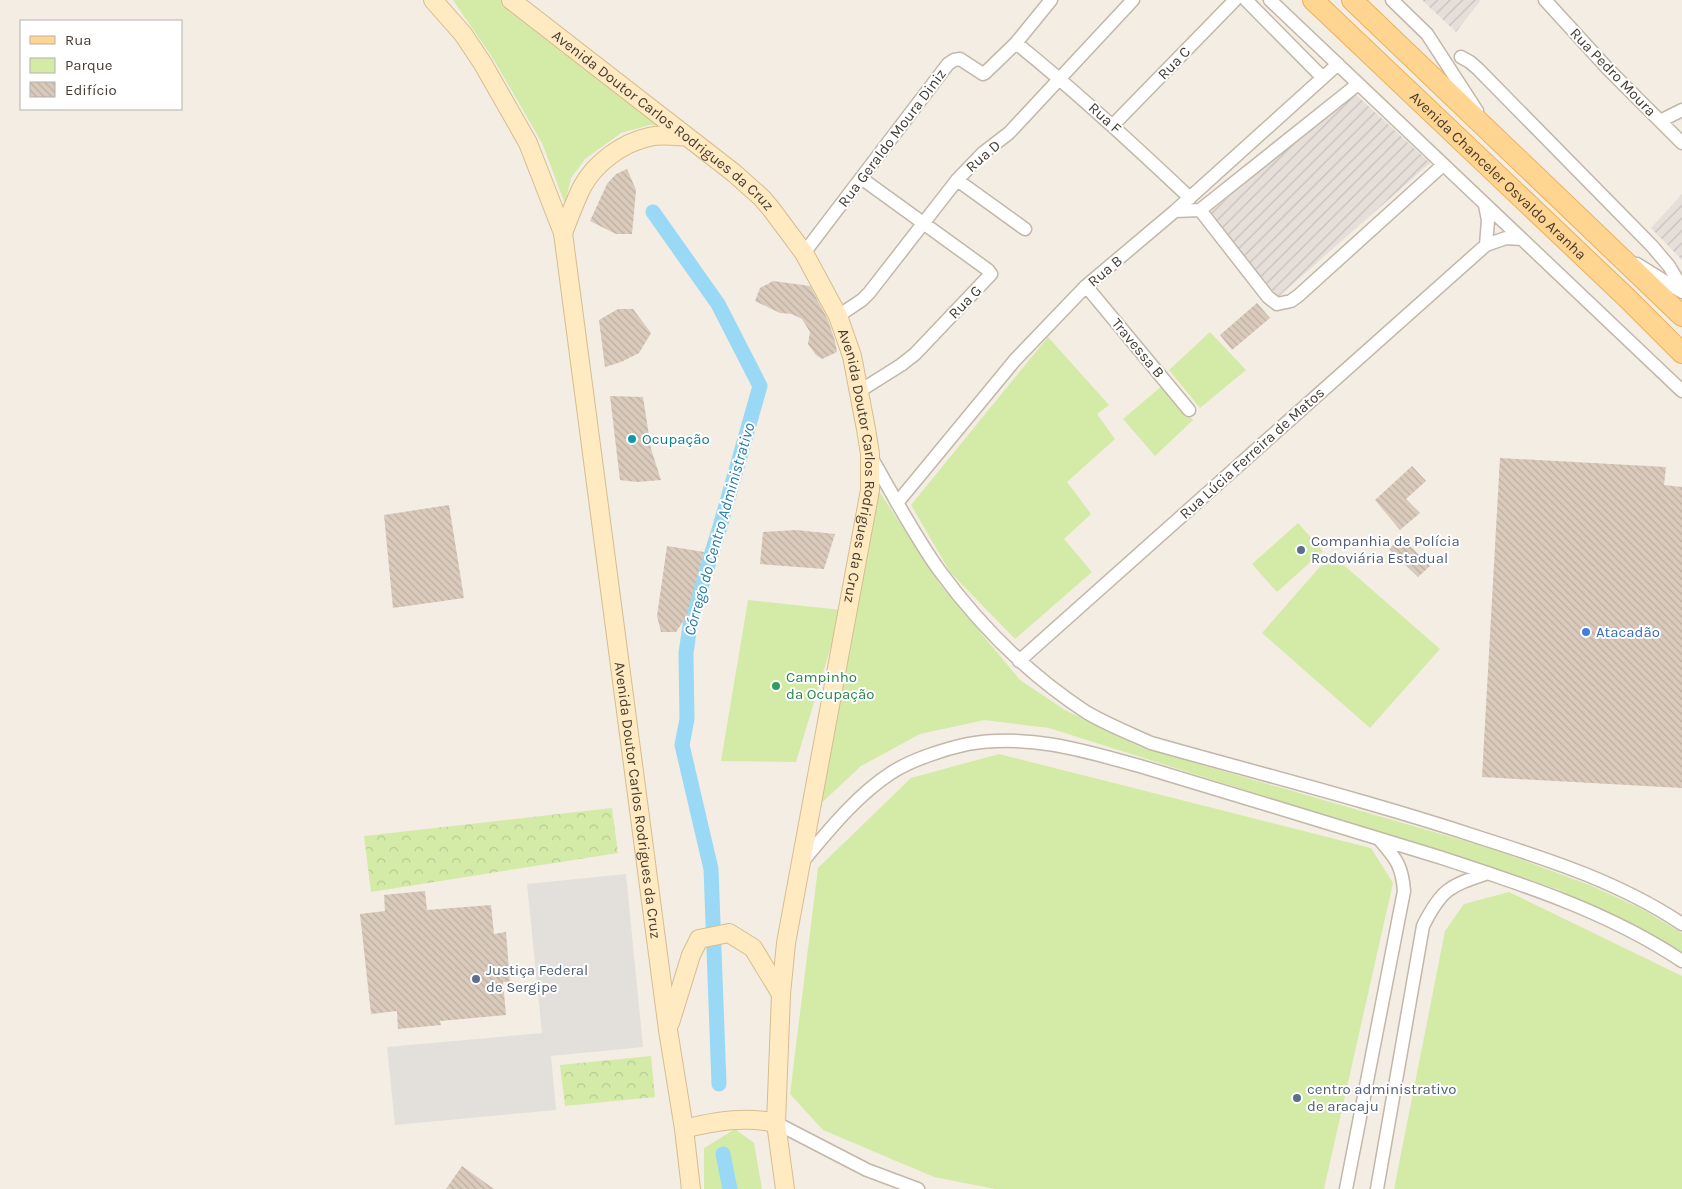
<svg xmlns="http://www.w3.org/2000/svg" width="1682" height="1189" font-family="Karla,sans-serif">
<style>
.industrial{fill:url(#industrial-furrows)}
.green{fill:#d4eba8}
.forest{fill:url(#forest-crowns)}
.parking{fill:#e3e0dc}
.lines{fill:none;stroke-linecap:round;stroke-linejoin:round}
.canal{stroke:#9ad9f5;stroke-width:15}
.building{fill:url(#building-back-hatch)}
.minor-casing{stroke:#c2b7a8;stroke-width:15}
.secondary-casing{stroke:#d6bd8f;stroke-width:20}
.primary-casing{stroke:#ecb158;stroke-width:22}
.minor{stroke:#fff;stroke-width:12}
.secondary{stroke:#ffeac2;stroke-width:18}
.primary{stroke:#ffd591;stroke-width:20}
.culture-dot{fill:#0f9aa8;stroke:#fff;stroke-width:2}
.service-dot{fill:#5c6f8a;stroke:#fff;stroke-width:2}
.shop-dot{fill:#3f7fe0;stroke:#fff;stroke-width:2}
.leisure-dot{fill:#2e9e5b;stroke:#fff;stroke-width:2}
.labels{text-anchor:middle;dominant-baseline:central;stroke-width:4;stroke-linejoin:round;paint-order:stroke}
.street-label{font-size:15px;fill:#463c33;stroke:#fff}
.culture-label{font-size:15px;fill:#0d838f;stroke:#fff;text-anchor:start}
.service-label{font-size:15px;fill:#4e5e75;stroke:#fff;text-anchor:start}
.shop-label{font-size:15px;fill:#366cbe;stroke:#fff;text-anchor:start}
.leisure-label{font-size:15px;fill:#27864d;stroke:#fff;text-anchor:start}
.water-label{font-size:16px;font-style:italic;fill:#237da8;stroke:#fff}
</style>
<defs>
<pattern id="industrial-furrows" width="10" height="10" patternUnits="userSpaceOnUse" patternTransform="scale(1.25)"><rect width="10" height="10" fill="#e5ded9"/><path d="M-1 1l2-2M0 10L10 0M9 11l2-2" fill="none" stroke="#c6bfbb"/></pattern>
<pattern id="forest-crowns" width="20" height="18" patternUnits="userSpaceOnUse" patternTransform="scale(1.25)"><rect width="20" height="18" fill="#d4eba8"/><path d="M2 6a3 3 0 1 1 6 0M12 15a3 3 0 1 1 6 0" fill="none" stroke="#b7ca91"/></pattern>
<pattern id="building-back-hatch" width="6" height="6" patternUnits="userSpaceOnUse" patternTransform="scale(1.25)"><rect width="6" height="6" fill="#d9cabb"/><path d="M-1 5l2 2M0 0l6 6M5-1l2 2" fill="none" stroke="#bcaea1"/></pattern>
</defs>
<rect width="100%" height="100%" fill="#f3ede3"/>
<!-- industrial -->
<path class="industrial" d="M1422,0H1481L1456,32Z
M1354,93L1430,163L1278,297L1208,214Z
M1682,194V260L1651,228Z"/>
<!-- green -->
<path class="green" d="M453,0H512L678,127L650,125L621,133L585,159L571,178L565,204L542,143L494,60Z
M1210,332L1246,370L1200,408L1169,370Z
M1048,337L1109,405L1097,414L1115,439L1067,482L1091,514L1064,539L1092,572L1015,639L950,572L911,505Z
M1163,385L1193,420L1155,456L1123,419Z
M875,485L940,584L1020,680L1065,710L1140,747L1496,850L1592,886L1642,909L1682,933V957L1557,889L1049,728L985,720L920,734L861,766L814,810Z
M1298,523L1323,551L1277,592L1252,564Z
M1331,554L1440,649L1370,728L1262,633Z
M748,600L842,610L796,762L721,761Z
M999,754L1371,848L1393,883L1324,1189H995L934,1177L823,1130L790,1094L818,868L911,778Z
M1509,892L1682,976V1189H1394L1445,931L1464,904Z
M735,1129L754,1143L762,1189H704V1148Z"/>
<!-- forest -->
<path class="forest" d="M612,808L618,853L371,892L364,836Z
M651,1056L655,1097L565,1106L560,1065Z"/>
<!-- parking -->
<path class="parking" d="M626,874L643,1047L551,1056L556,1110L395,1125L387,1047L542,1033L527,884Z"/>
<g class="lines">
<!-- canal -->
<path class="canal" d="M653,212L718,304L760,386L719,530L691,619L686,653L687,719L682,745L711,869L719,1084
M723,1154L730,1189"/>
</g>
<!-- building -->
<path class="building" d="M627,169L636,190L632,234H616L590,221L607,184L616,174Z
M773,281L810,286L828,320L835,341L837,352L822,359L816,355L808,344L810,332L802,319L792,314L780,313L755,301L760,288Z
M1257,303L1270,318L1232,350L1220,335Z
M618,309H633L651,333L639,353L621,362L605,367L599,320Z
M610,396L643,397L651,449L661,480L637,482L620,480Z
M1500,458L1666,467L1664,485L1682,487V788L1482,777Z
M1412,466L1426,481L1406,499L1420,513L1400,530L1375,500Z
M449,505L464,598L393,608L384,515Z
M796,530L835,534L824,569L760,564L763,532Z
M1401,537L1430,566L1418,577L1389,549Z
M667,546L704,552L686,617L676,632H661L657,616Z
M425,891L427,910L491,905L494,934L506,932L510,982H503L506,1015L440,1021L441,1025L398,1029L397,1011L371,1014L360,914L385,911L384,895Z
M462,1166L494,1189H446Z"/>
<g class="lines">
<!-- minor casing -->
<g class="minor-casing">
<path id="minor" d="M1246,0L1323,78
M1270,0L1682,391
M1392,0L1427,34L1477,111
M1545,0L1608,69L1682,143
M1016,43C1077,92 1133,144 1190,198
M1461,57L1470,62L1478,69L1652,246L1669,266L1682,288
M1660,121L1682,110
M1113,125L1235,0
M957,180L1025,229
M1485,205L1488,220L1486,245
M1200,210L1358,84
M1175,211L1200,210L1268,297L1277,304L1291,301L1298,296L1443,165
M804,253L948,64L954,60L960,59L983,74L985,73L1016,43L1051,0
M1637,264L1682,292
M1086,286L1189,410
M838,316L862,300L869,293L957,180L983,153L1009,133L1133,0
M858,392L901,365L915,354L991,274L988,270L861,178
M871,457C893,495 914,535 939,570C980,626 1028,674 1086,712C1106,724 1129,733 1151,743C1261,774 1372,802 1481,838C1550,860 1621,883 1682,924
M897,503L1015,360L1086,286L1175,211L1338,64
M1019,661L1486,245L1506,238L1522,239
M803,861C829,830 856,796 891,773C911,760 944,749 968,744C1027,733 1086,751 1143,767C1186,780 1229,793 1272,806C1328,823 1383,840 1439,857C1522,884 1609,912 1682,961
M776,1123L867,1170L918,1189
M1346,1189L1404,891C1402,864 1395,858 1379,839
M1377,1189L1423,926C1442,888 1450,886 1488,873"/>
</g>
<!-- secondary casing -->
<g class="secondary-casing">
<g id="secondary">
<path id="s1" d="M433,0L463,34L483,64L528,143L563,233L668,1030L684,1129L691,1189"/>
<path id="s2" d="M511,0L734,173L762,198L772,210L804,253L838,316L852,356L866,429L870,454V490L786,943L781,994L776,1123L785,1189"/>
<path d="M563,233C569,218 575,201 582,187C595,163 622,143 649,137C662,134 674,136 687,137"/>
<path d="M670,1023L691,955L699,939L729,933L753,948L781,994"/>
<path d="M684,1129C715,1121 745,1116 776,1123"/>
</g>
</g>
<!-- primary casing -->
<g class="primary-casing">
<g id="primary">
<path id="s3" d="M1313,0L1627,298L1682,353"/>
<path d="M1352,0L1682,316"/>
</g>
</g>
<!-- minor -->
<use href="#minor" class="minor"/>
<!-- secondary -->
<use href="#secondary" class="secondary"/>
<!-- primary -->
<use href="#primary" class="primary"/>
</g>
<!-- markers -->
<circle class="culture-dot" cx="632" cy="439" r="5"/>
<g class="service-dot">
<circle cx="1301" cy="550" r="5"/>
<circle cx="476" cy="979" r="5"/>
<circle cx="1297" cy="1098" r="5"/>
</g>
<circle class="shop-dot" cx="1586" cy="632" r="5"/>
<circle class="leisure-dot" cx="776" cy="686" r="5"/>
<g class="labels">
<!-- street labels -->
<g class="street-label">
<text transform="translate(1174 63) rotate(-46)">Rua C</text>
<text transform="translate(1613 72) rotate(46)">Rua Pedro Moura</text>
<text transform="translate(1105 118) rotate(42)">Rua F</text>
<text stroke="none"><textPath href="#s2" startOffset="194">Avenida Doutor Carlos Rodrigues da Cruz</textPath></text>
<text transform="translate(892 138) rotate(-53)">Rua Geraldo Moura Diniz</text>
<text transform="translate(983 156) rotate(-41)">Rua D</text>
<text stroke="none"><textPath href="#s3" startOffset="255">Avenida Chanceler Osvaldo Aranha</textPath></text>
<text transform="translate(1105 271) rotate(-40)">Rua B</text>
<text transform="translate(965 302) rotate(-46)">Rua G</text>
<text transform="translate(1138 348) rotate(50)">Travessa B</text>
<text transform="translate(1252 453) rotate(-42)">Rua Lúcia Ferreira de Matos</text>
<text stroke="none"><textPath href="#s2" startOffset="614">Avenida Doutor Carlos Rodrigues da Cruz</textPath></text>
<text stroke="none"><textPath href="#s1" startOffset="841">Avenida Doutor Carlos Rodrigues da Cruz</textPath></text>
</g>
<!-- culture labels -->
<g class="culture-label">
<text x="642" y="439">Ocupação</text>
</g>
<!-- service labels -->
<g class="service-label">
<text x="1311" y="541">Companhia de Polícia<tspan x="1311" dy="17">Rodoviária Estadual</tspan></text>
<text x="486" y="970">Justiça Federal<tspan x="486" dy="17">de Sergipe</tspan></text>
<text x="1307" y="1089">centro administrativo<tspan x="1307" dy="17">de aracaju</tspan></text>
</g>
<!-- shop labels -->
<g class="shop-label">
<text x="1596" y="632">Atacadão</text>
</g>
<!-- leisure labels -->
<g class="leisure-label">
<text x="786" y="677">Campinho<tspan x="786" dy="17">da Ocupação</tspan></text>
</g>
<!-- water labels -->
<g class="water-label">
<text transform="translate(719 529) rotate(-74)">Córrego do Centro Administrativo</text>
</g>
</g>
<!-- legend -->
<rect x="20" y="20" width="162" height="90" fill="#ffffff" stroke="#b5b1ad"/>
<rect x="30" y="36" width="25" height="8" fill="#ffd591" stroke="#b5b1ad"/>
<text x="65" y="45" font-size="15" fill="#463c33">Rua</text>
<rect x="30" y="58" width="25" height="15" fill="#d4eba8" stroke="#b5b1ad"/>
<text x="65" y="70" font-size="15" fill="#463c33">Parque</text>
<rect x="30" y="82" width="25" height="15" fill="url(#building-back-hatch)" stroke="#b5b1ad"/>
<text x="65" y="95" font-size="15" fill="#463c33">Edifício</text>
</svg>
